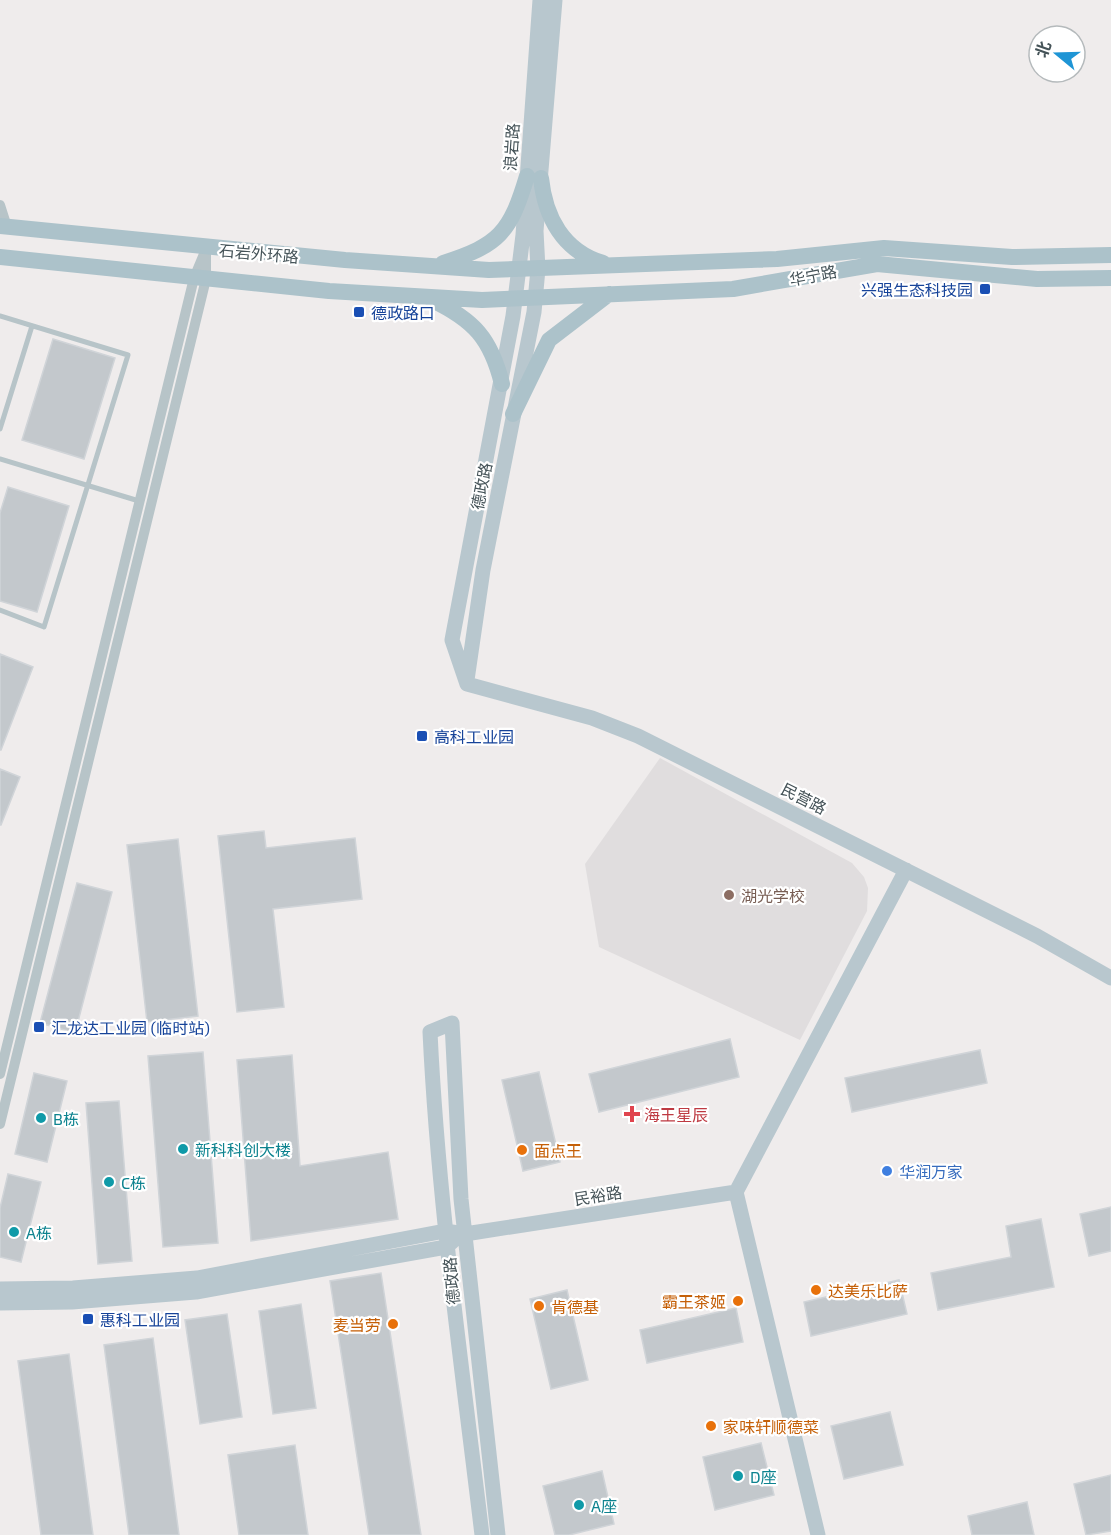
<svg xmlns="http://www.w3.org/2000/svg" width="1111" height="1535" font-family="'Exo 2','Noto Sans SC',sans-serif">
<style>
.education{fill:#e0ddde}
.building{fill:#c3c8cc;stroke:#d0d4d8;stroke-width:1.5}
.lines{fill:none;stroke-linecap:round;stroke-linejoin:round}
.lane{stroke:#b7c4c8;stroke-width:5}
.street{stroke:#b7c4c8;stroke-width:10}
.secondary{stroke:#b8c7ce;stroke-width:15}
.primary{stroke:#acc2ca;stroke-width:16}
.transit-dot{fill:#1a4fb4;stroke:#fff;stroke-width:2}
.education-dot{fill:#8d6e63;stroke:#fff;stroke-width:2}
.health-dot{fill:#e0444e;stroke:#fff;stroke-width:2}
.culture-dot{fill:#0f9aa8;stroke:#fff;stroke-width:2}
.food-dot{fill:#e8710a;stroke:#fff;stroke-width:2}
.shop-dot{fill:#3f7fe0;stroke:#fff;stroke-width:2}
.labels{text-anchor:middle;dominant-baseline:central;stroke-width:4.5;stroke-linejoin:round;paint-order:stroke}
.street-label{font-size:16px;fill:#455358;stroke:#fff}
.transit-label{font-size:16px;fill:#164399;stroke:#fff;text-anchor:start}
.education-label{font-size:16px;fill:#785e54;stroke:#fff;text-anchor:start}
.health-label{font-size:16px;fill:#be3a42;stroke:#fff;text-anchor:start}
.culture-label{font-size:16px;fill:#0d838f;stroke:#fff;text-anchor:start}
.food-label{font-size:16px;fill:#c56008;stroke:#fff;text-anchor:start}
.shop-label{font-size:16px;fill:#366cbe;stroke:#fff;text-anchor:start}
</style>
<rect width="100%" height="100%" fill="#efecec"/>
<!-- education -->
<path class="education" d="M660,758L852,863L864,877L868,888L867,911L800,1040L599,947L585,864Z"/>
<!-- building -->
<path class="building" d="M53,339L115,358L84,459L22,440Z
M8,487L69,506L37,612L0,601V513Z
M0,654L33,667L1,750H0Z
M0,769L20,777L1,825H0Z
M264,831L266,848L355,838L362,899L273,909L284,1007L237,1012L218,836Z
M178,839L198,1016L147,1022L127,845Z
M77,883L112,892L75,1033L40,1023Z
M730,1039L739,1077L599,1112L589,1074Z
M980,1050L987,1083L852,1112L845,1078Z
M203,1052L218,1243L163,1247L148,1056Z
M292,1055L300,1166L388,1152L398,1219L251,1241L237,1060Z
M539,1072L560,1162L523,1171L502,1080Z
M34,1073L67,1081L47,1162L15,1154Z
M119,1101L132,1261L98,1264L86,1103Z
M8,1174L41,1182L21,1262L0,1257V1208Z
M1111,1207V1251L1089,1256L1080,1214Z
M1041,1219L1054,1287L938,1310L931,1273L1011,1257L1006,1226Z
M381,1273L421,1535H369L330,1281Z
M899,1280L907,1314L811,1336L804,1302Z
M567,1290L588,1380L551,1389L530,1299Z
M301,1304L316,1408L273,1414L259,1311Z
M736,1308L743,1342L647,1363L640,1330Z
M227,1314L242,1417L200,1424L185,1320Z
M153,1338L179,1535H129L104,1345Z
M69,1354L93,1535H41L18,1361Z
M890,1412L903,1465L844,1479L831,1426Z
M761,1443L774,1495L715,1510L703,1457Z
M295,1445L308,1535H239L228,1455Z
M602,1471L614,1524L569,1535H555L543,1486Z
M1111,1475V1531L1086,1535L1074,1484Z
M1027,1502L1034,1535H972L968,1516Z"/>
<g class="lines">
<!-- lane -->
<path class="lane" d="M0,316L128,355L44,627L0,610
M0,429L32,326
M0,459L139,501"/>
<!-- street -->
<path class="street" d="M0,205L7,227
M0,1074L194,278L204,254
M0,1124L206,279V248"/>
<!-- secondary -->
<path class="secondary" d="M467,680L483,570L534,312L538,269L536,231L555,0
M467,684L592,718L638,736L1037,936L1111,978
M467,684L452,640L513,316L523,235L540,0
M0,1289L73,1288L197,1278L445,1231L465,1234L736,1192
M0,1303L72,1302L196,1292L446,1247L452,1242
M482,1535C462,1367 438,1201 430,1032L452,1023L461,1199L498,1535
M818,1535L736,1192L906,870"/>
<!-- primary -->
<path class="primary" d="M541,178C545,217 563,251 603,263
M0,226L345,260L489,270L777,259L884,248L1012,257L1111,255
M0,257L329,291L482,300L733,289L877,264L1037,279L1111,278
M443,263C499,245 510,233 527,176
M432,300C474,320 491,339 502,384
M513,414L549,340L609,294"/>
</g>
<!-- markers -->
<g class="transit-dot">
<rect x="979" y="283" width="12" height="12" rx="3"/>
<rect x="353" y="306" width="12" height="12" rx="3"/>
<rect x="416" y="730" width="12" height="12" rx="3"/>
<rect x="33" y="1021" width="12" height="12" rx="3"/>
<rect x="82" y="1313" width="12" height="12" rx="3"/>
</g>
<circle class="education-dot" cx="729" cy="895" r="6"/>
<path class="health-dot" d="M629 1105h6v6h6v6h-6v6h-6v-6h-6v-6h6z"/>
<g class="culture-dot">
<circle cx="41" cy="1118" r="6"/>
<circle cx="183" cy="1149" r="6"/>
<circle cx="109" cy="1182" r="6"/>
<circle cx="14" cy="1232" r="6"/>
<circle cx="738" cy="1476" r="6"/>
<circle cx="579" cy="1505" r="6"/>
</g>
<g class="food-dot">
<circle cx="522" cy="1150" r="6"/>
<circle cx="816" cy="1290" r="6"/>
<circle cx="738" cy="1301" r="6"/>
<circle cx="539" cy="1306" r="6"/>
<circle cx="393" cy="1324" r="6"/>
<circle cx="711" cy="1426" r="6"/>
</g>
<circle class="shop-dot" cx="887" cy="1171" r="6"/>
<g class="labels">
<!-- street labels -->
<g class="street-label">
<text transform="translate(511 147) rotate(-86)">浪岩路</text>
<text transform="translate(259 253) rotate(5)">石岩外环路</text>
<text transform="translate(813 275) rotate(-11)">华宁路</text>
<text transform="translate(481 486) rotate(-79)">德政路</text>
<text transform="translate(804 798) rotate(27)">民营路</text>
<text transform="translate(598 1195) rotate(-9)">民裕路</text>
<text transform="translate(451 1281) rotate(-95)">德政路</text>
</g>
<!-- transit labels -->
<g class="transit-label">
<text x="973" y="289" text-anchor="end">兴强生态科技园</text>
<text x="371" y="312">德政路口</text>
<text x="434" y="736">高科工业园</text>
<text x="51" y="1027">汇龙达工业园 (临时站)</text>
<text x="100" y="1319">惠科工业园</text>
</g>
<!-- education labels -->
<g class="education-label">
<text x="741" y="895">湖光学校</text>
</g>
<!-- health labels -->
<g class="health-label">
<text x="644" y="1114">海王星辰</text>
</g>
<!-- culture labels -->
<g class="culture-label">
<text x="53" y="1118">B栋</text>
<text x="195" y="1149">新科科创大楼</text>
<text x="121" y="1182">C栋</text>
<text x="26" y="1232">A栋</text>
<text x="750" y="1476">D座</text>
<text x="591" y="1505">A座</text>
</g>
<!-- food labels -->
<g class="food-label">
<text x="534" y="1150">面点王</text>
<text x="828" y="1290">达美乐比萨</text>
<text x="726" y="1301" text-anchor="end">霸王茶姬</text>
<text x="551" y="1306">肯德基</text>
<text x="381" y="1324" text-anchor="end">麦当劳</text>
<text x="723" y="1426">家味轩顺德菜</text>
</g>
<!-- shop labels -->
<g class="shop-label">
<text x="899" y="1171">华润万家</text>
</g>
</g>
<!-- north arrow -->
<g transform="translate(1057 54) rotate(289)"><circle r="28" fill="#ffffff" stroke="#b5babc" stroke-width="1.5"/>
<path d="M0-4.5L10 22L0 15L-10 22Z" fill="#1f95d5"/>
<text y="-9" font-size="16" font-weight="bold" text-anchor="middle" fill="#455358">北</text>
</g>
</svg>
